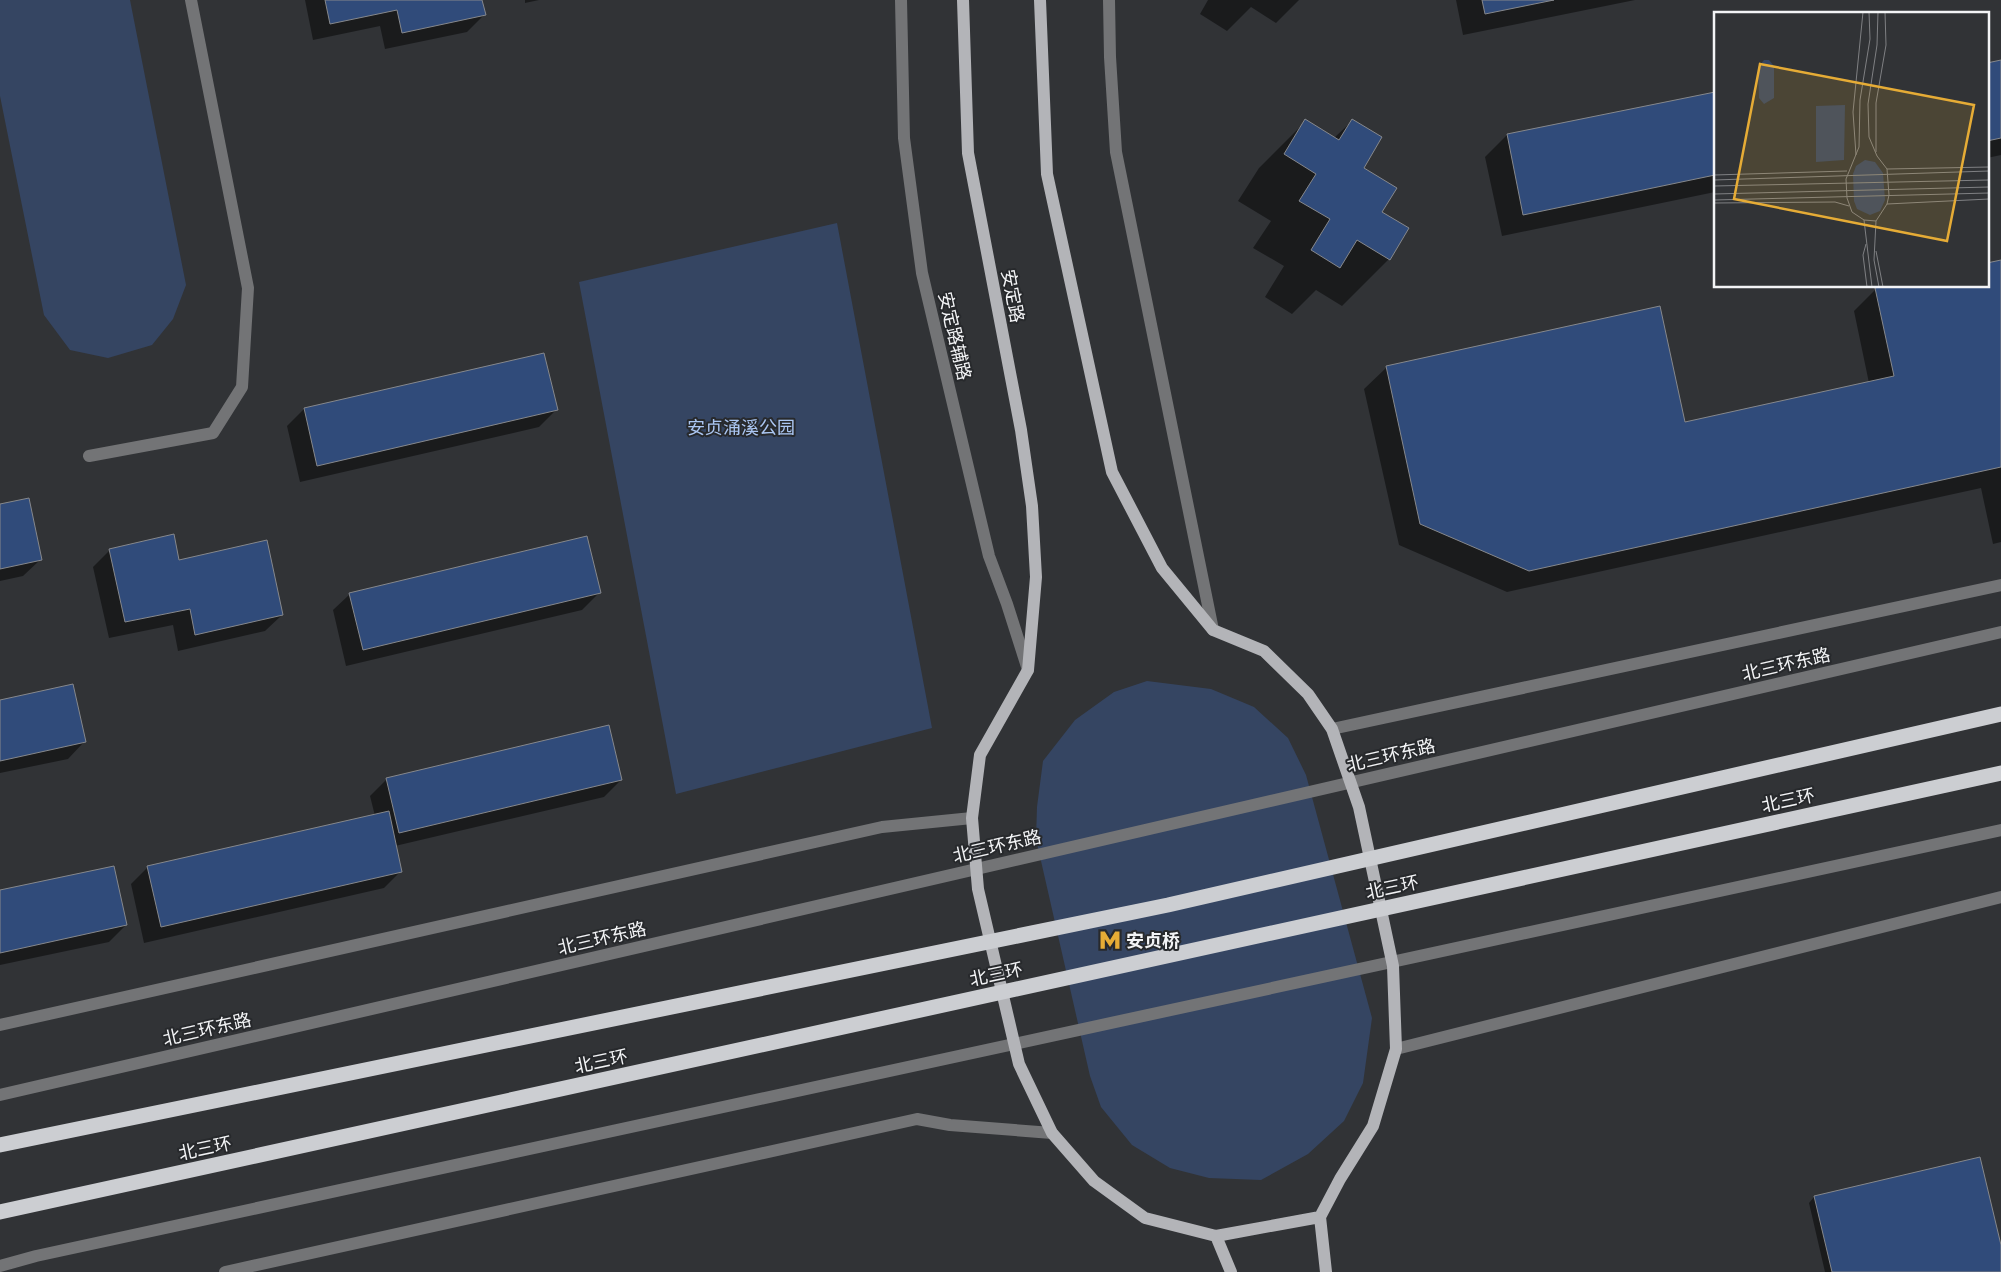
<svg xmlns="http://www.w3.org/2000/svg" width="2001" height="1272" font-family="'IBM Plex Sans','Noto Sans SC',sans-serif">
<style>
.green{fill:#354562}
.shadow{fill:#0007}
.building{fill:#304b7a;stroke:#86888c}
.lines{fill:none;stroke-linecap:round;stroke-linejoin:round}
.minor{stroke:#737476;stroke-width:12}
.major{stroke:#b3b4b8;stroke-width:12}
.highway{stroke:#ccced2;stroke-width:15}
.labels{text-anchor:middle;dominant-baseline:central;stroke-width:4;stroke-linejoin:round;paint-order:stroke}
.street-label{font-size:18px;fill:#f3f4f6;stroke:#27292c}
.park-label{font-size:18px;fill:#abc6f2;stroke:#27292c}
.poi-label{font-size:18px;font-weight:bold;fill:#f3f4f6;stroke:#27292c;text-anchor:start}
.inset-road{fill:none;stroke:#7f8083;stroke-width:1}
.view{fill:#e6ac36;fill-opacity:0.15;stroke:#e6ac36;stroke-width:2.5}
.inset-edge{fill:none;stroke:#f3f4f6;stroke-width:2.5}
</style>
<rect width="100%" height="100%" fill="#313336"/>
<!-- green -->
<path class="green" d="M0,0H130L186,285L173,319L152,345L108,358L70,350L44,315L0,96Z
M837,223L932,728L676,794L579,282Z
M1147,681L1211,689L1254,707L1288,738L1306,775L1372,1018L1363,1083L1344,1121L1308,1154L1261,1180L1209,1178L1170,1168L1132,1145L1101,1107L1090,1076L1036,839L1037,807L1043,761L1075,720L1114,692Z"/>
<!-- shadow -->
<path class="shadow" d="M305,0H481L484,15L467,32L385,49L380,26L313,40Z
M525,0H539L525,3Z
M1208,0H1299L1276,23L1251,7L1227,31L1200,14Z
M1456,0H1635L1463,35Z
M2001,61V155L1987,158V64Z
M1715,93V192L1502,236L1485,157L1507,135Z
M1306,121L1334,138L1352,121L1362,168L1381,212L1389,259L1342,306L1316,290L1292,314L1265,297L1284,266L1253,248L1271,221L1238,201L1259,168Z
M2001,262V542L1993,544L1981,488L1507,592L1399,545L1364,389L1386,368L1659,308L1684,424L1869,383L1854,311L1876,289L1987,286Z
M543,354L556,410L539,427L300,482L287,426L304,409Z
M0,506L40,560L23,576L0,581Z
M110,550L178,561L282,615L265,631L178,651L173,625L109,638L93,567Z
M599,593L582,610L346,666L333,610L350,594Z
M0,701L84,742L68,759L0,773Z
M387,779L621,780L604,797L395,846L401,871L384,888L144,943L131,884L148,867L375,816L370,796Z
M0,891L126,925L109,942L0,965Z
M1814,1197L2001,1251V1272H1825L1809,1203Z"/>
<!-- building -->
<path class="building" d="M325,0H482L486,15L402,33L397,10L330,24Z
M1482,0H1554L1485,14Z
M2001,60V138L1987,141V63Z
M1715,92V175L1523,215L1507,134Z
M1305,119L1339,140L1352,119L1382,137L1364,168L1397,188L1382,212L1409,228L1390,260L1357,240L1340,268L1311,250L1330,219L1299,201L1316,174L1284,154Z
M2001,260V467L1529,571L1420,524L1386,366L1660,306L1685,422L1894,376L1875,288L1882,286H1987V263Z
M544,353L558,410L317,466L304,408Z
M29,498L42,560L0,569V504Z
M174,534L179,560L267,540L283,615L195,635L190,609L125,622L109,549Z
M587,536L601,593L363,650L349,593Z
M73,684L86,742L0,761V700Z
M609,725L622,780L399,833L386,778Z
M389,811L402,872L161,927L147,866Z
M114,866L127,925L0,953V890Z
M1980,1157L2001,1245V1272H1832L1814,1196Z"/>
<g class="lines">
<!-- minor -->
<path class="minor" d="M901,0L904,138L922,273L989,556L1007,604L1028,670
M1109,0L1110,57L1116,152L1213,630
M89,456L213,433L242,387L248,288L191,0
M1332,729L2001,585
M0,1025L882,827L972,818
M1396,1049L2001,897
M0,1095L2001,632
M0,1266L36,1256L2001,830
M225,1272L917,1119L950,1125L1052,1133"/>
<!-- major -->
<path class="major" d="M963,0L968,153L1021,430L1032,506L1036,577L1028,670L980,755L972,818L978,889L1019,1064L1052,1133L1094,1181L1145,1218L1216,1236L1320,1217
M1040,0L1047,174L1112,472L1162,568L1213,630L1264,651L1308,694L1332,729L1359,807L1393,966L1396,1049L1373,1126L1340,1179L1320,1217
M1320,1217L1326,1272
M1216,1236L1231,1272"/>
<!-- highway -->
<path class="highway" d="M0,1145L1168,905L2001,714
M0,1212L2001,773"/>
</g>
<!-- icons -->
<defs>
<g id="metro-bare" transform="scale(1.725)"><path d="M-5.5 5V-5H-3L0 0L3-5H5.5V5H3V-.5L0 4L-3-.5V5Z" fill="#e6ac36" stroke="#27292c" stroke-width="2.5" paint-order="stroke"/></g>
</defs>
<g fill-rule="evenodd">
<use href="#metro-bare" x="1110" y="940"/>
</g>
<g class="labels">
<!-- street labels -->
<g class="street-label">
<text transform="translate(1013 296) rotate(79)">安定路</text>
<text transform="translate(955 336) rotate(77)">安定路辅路</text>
<text transform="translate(1786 664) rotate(-13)">北三环东路</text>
<text transform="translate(1391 755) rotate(-13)">北三环东路</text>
<text transform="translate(1788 800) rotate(-12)">北三环</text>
<text transform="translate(997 846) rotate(-13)">北三环东路</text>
<text transform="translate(1392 887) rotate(-12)">北三环</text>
<text transform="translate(602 938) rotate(-13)">北三环东路</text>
<text transform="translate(996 974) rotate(-12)">北三环</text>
<text transform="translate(207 1029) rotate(-13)">北三环东路</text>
<text transform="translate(601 1061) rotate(-12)">北三环</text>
<text transform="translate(205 1148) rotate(-12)">北三环</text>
</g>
<!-- park labels -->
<g class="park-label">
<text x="741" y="427">安贞涌溪公园</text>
</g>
<!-- poi labels -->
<g class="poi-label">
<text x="1126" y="940">安贞桥</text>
</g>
</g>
<!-- overview -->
<g transform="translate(1714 12)">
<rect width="275" height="275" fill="#313336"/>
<path d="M50,48H55L60,54V86L50,92L45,86L44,55ZM131,93L130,148L102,150V94ZM151,148L161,150L169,161L171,188L166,199L156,203L143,197L140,189L139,162L142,154Z" fill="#354562"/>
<path class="inset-road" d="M155,0L156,27L146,88L145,135L132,167L133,186L138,200L150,208L162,209M162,140V91L172,33L171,0M142,143L139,100L149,0M173,157L275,155M0,163L133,159M0,168L275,159M0,174L275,168M0,182L275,175M0,188L275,181M0,191L121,190L135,194M173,192L275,187M150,208L158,275M162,209L173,192L175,183L173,157L163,144L155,125L154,92L163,33L164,0M162,209L160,248L165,275M152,232L149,243L153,275M162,239L169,275"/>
<path class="view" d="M46,52L260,93L233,229L20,187Z"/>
<rect width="275" height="275" class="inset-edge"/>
</g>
</svg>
